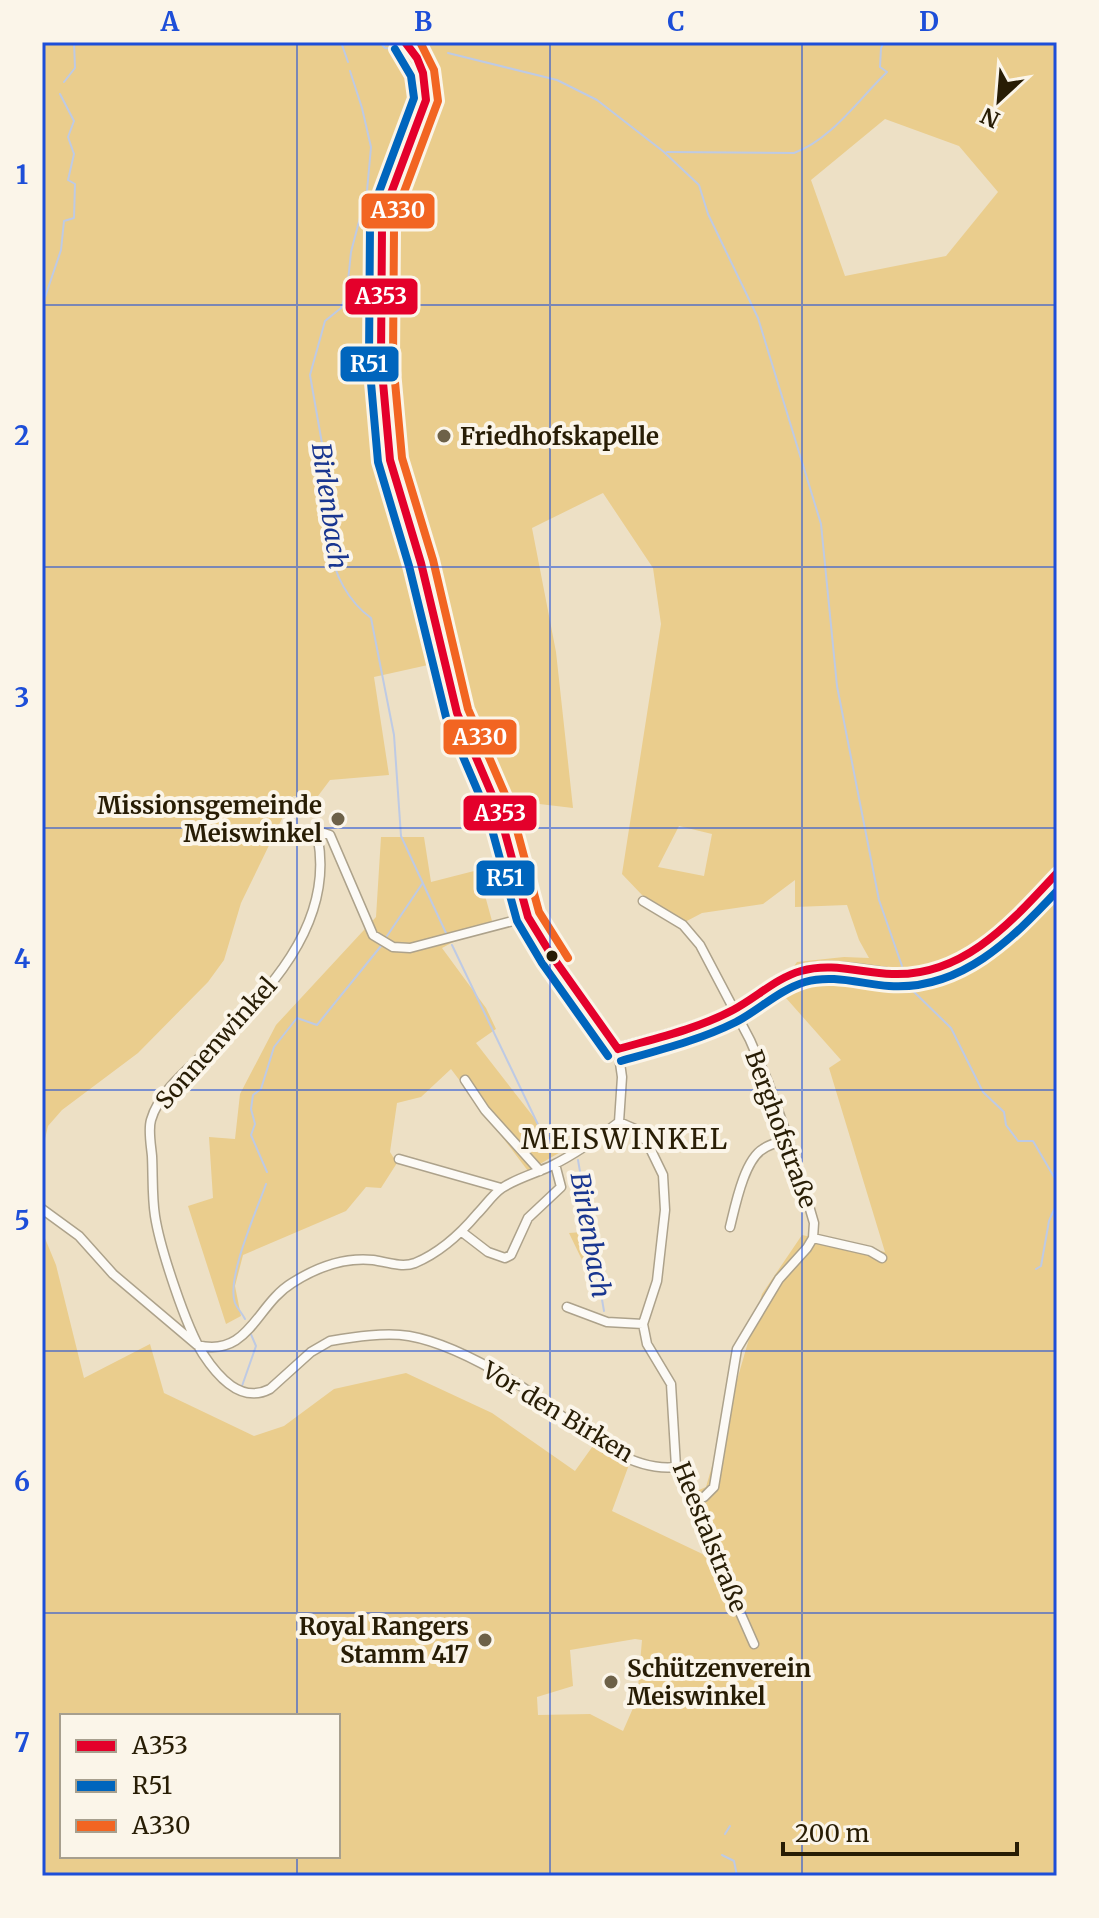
<svg xmlns="http://www.w3.org/2000/svg" width="1099" height="1918" font-family="Merriweather,serif">
<style>
.green{fill:#eacd8d;fill-rule:evenodd}
.lines{fill:none;stroke-linecap:round;stroke-linejoin:round}
.stream{stroke:#becae4;stroke-width:2}
.minor-casing{stroke:#ada28b;stroke-width:11}
.tertiary-casing{stroke:#ada28b;stroke-width:13}
.minor{stroke:#fcfaf6;stroke-width:8}
.tertiary{stroke:#fcfaf6;stroke-width:10}
.bus-1-casing{stroke:#fbf5e9;stroke-width:14}
.bus-2-casing{stroke:#fbf5e9;stroke-width:14}
.bus-3-casing{stroke:#fbf5e9;stroke-width:14}
.bus-1{stroke:#e4002b;stroke-width:8}
.bus-2{stroke:#0065bd;stroke-width:8}
.bus-3{stroke:#f26522;stroke-width:8}
.grid{fill:none;stroke:#1d4ed8;stroke-width:2;stroke-opacity:0.55}
.poi-dot{fill:#6d6148;stroke:#fbf5e9;stroke-width:3}
.bus-dot{fill:#281d05;stroke:#fbf5e9;stroke-width:3}
.labels{text-anchor:middle;dominant-baseline:central;stroke-width:8;stroke-linejoin:round;paint-order:stroke}
.poi-label{font-size:24px;font-weight:bold;fill:#281d05;stroke:#fbf5e9;text-anchor:start}
.street-label{font-size:24px;fill:#281d05;stroke:#fbf5e9}
.water-label{font-size:26px;font-style:italic;fill:#193690;stroke:#fbf5e9}
.quarter-label{font-size:28px;letter-spacing:2px;fill:#281d05;stroke:#fbf5e9}
.line-badge{stroke:#fbf5e9;stroke-width:3}
.badge-label{font-size:22px;text-anchor:middle;font-weight:bold;fill:#fff}
.neatline{fill:none;stroke:#1d4ed8;stroke-width:3}
.grid-label{font-size:26px;text-anchor:middle;font-weight:bold;fill:#1d4ed8}
</style>
<rect width="100%" height="100%" fill="#ede0c5"/>
<!-- green -->
<path class="green" d="M42,42H1057V1876H42V1231L56,1265L84,1378L150,1344L164,1393L254,1436L284,1426L334,1389L406,1373L492,1413L575,1471L595,1443L630,1462L612,1511L713,1559L692,1493L706,1487L762,1294L802,1235L885,1252L829,1068L841,1060L778,989L797,962L844,957L869,958L859,940L847,905L795,907V880L763,904L702,913L683,923L642,895L622,874L661,624L653,568L603,493L532,528L556,652L573,808L489,798L459,737L437,663L374,677L389,775L330,780L318,796H293L241,903L224,960L208,982L138,1053L62,1110L48,1126L42,1152ZM885,119L959,146L998,192L946,256L845,276L811,180ZM679,826L712,834L704,876L658,867ZM635,1639L642,1640L637,1699L623,1731L590,1714L538,1715L537,1697L573,1686L570,1650ZM62,1716H338V1856H62Z
M381,837H424L431,882L478,870L492,921L442,948L486,1008L496,1029L476,1043L546,1133L569,1147L528,1171L451,1069L421,1097L397,1103L390,1152L397,1163L381,1188L366,1187L346,1211L243,1255L235,1286L241,1316L226,1324L188,1206L213,1198L209,1137L235,1139L240,1094L276,1025L376,917Z
M589,1226L594,1253L582,1260L569,1233L582,1232Z"/>
<g class="lines">
<!-- stream -->
<path class="stream" d="M341,42L348,62
M380,42L385,48L400,49
M448,53L557,80L597,100L664,152L699,185L708,214L758,318L821,524L837,686L879,900L902,966
M350,71L362,108L371,147L367,191L351,252L347,291L341,308L325,321L310,375L337,529C334,534 330,541 331,547C333,574 349,602 371,618L394,735L401,836L446,933
M64,82L75,68L74,42
M667,152L794,153C831,140 859,99 887,72L880,67L881,48L884,42
M42,306L61,250L64,221L74,218L75,184L68,180L74,154L68,137L74,121L60,94
M387,936L422,884
M452,945L543,1135L567,1148
M907,980L909,987L951,1028L983,1092L1004,1112L1006,1125L1018,1141H1033L1057,1182
M578,1160L604,1311
M267,1172L251,1135L255,1124L251,1109L253,1095L261,1089L274,1047L297,1018L317,1025L381,946
M1036,1269L1041,1266L1049,1221L1057,1203
M245,1319C242,1313 237,1308 235,1303C226,1278 257,1210 266,1184
M242,1386L256,1346L250,1332
M725,1834L730,1826
M722,1855L734,1861L737,1876"/>
<!-- minor casing -->
<g class="minor-casing">
<path id="minor" d="M643,901L683,925L700,945L750,1040L768,1082L795,1158L814,1223L813,1238L807,1248L779,1279L737,1349L714,1487L704,1497L691,1499
M528,917L410,948L393,947L373,935L330,835L324,833L318,839C334,926 266,995 208,1050C188,1069 159,1092 151,1120C148,1130 151,1145 152,1156C153,1176 152,1197 155,1216C160,1248 186,1327 203,1354C218,1377 241,1404 270,1389L311,1352L330,1341C354,1337 385,1332 409,1336C444,1342 481,1362 511,1380C559,1407 617,1474 676,1467
M465,1080L485,1110L540,1171
M619,1122L635,1129L647,1142L663,1175L665,1210L657,1281L643,1324L647,1344L671,1384L676,1467L754,1644
M399,1159L501,1188
M42,1209L79,1236L113,1274L197,1345C249,1358 256,1305 292,1283C317,1267 343,1257 373,1260C386,1262 402,1268 415,1263C439,1253 461,1233 477,1214C485,1206 493,1194 502,1188C517,1178 537,1173 553,1165C577,1153 598,1138 619,1122L622,1077L618,1049
M730,1227C735,1207 744,1160 763,1149C770,1144 779,1142 787,1139
M462,1232L488,1252L505,1258L511,1255L528,1218L561,1187L555,1164
M813,1238L870,1251L882,1258
M567,1307L607,1322L643,1324"/>
</g>
<!-- tertiary casing -->
<g class="tertiary-casing">
<path id="tertiary" d="M405,42L417,58L423,73L426,100L390,196L382,227L381,360L390,460L421,563L457,713L499,811L528,917L552,956L618,1049C656,1038 698,1029 733,1010C756,998 776,978 801,971C831,962 862,971 892,974C964,979 1012,921 1057,873"/>
</g>
<!-- minor -->
<use href="#minor" class="minor"/>
<!-- tertiary -->
<use href="#tertiary" class="tertiary"/>
<!-- bus-1 casing -->
<g class="bus-1-casing">
<path id="bus-1" d="M405,42L417,58L423,73L426,100L390,196L382,227L381,360L390,460L421,563L457,713L499,811L528,917L552,956L618,1049
M618,1049C657,1038 697,1029 733,1010C756,998 776,978 801,971C832,962 861,973 892,974C964,977 1012,921 1057,873"/>
</g>
<!-- bus-2 casing -->
<g class="bus-2-casing">
<path id="bus-2" d="M395,49L411,76L414,98L379,192L370,225L369,360L378,462L409,566L446,717L488,815L517,921L542,963L608,1056
M621,1061C660,1050 700,1040 736,1022C759,1010 779,990 805,982C833,974 861,984 889,986C961,991 1012,939 1057,891"/>
</g>
<!-- bus-3 casing -->
<g class="bus-3-casing">
<path id="bus-3" d="M420,42L434,70L438,101L401,200L394,229L393,360L402,458L433,560L468,709L511,808L539,912L568,958"/>
</g>
<!-- bus-1 -->
<use href="#bus-1" class="bus-1"/>
<!-- bus-2 -->
<use href="#bus-2" class="bus-2"/>
<!-- bus-3 -->
<use href="#bus-3" class="bus-3"/>
</g>
<!-- grid -->
<path class="grid" d="M297,42V1716M550,42V1876M802,42V1876M42,305H1057M42,567H1057M42,828H1057M42,1090H1057M42,1351H1057M42,1613H1057M297,1856V1876"/>
<!-- markers -->
<g class="poi-dot">
<circle cx="444" cy="436" r="8"/>
<circle cx="338" cy="819" r="8"/>
<circle cx="485" cy="1640" r="8"/>
<circle cx="611" cy="1682" r="8"/>
</g>
<circle class="bus-dot" cx="552" cy="956" r="7"/>
<g class="labels">
<!-- poi labels -->
<g class="poi-label">
<text x="460" y="436">Friedhofskapelle</text>
<text x="322" y="805" text-anchor="end">Missionsgemeinde<tspan x="322" dy="28">Meiswinkel</tspan></text>
<text x="469" y="1626" text-anchor="end">Royal Rangers<tspan x="469" dy="28">Stamm 417</tspan></text>
<text x="627" y="1668">Schützenverein<tspan x="627" dy="28">Meiswinkel</tspan></text>
</g>
<!-- street labels -->
<g class="street-label">
<text transform="translate(216 1043) rotate(-48)">Sonnenwinkel</text>
<text transform="translate(781 1129) rotate(70)">Berghofstraße</text>
<text transform="translate(558 1412) rotate(31)">Vor den Birken</text>
<text transform="translate(710 1537) rotate(68)">Heestalstraße</text>
</g>
<!-- water labels -->
<g class="water-label">
<text transform="translate(330 506) rotate(82)">Birlenbach</text>
<text transform="translate(591 1235) rotate(80)">Birlenbach</text>
</g>
<!-- quarter labels -->
<g class="quarter-label">
<text x="625" y="1139">MEISWINKEL</text>
</g>
</g>
<g class="line-badge">
<rect x="360" y="192" width="76" height="38" rx="8" fill="#f26522"/>
<rect x="344" y="277" width="75" height="39" rx="8" fill="#e4002b"/>
<rect x="339" y="345" width="61" height="38" rx="8" fill="#0065bd"/>
<rect x="442" y="718" width="76" height="38" rx="8" fill="#f26522"/>
<rect x="462" y="794" width="76" height="38" rx="8" fill="#e4002b"/>
<rect x="475" y="859" width="61" height="38" rx="8" fill="#0065bd"/>
</g>
<g class="badge-label">
<text x="398" y="218">A330</text>
<text x="381" y="304">A353</text>
<text x="369" y="372">R51</text>
<text x="480" y="745">A330</text>
<text x="500" y="821">A353</text>
<text x="505" y="886">R51</text>
</g>
<!-- border -->
<rect width="1099" height="1918" fill="none" stroke="#fbf5e9" stroke-width="88"/>
<!-- legend -->
<rect x="60" y="1714" width="280" height="144" fill="#fbf5e9" stroke="#a79f8e" stroke-width="2"/>
<rect x="76" y="1740" width="40" height="12" fill="#e4002b" stroke="#a79f8e" stroke-width="2"/>
<text x="132" y="1754" font-size="24" fill="#281d05">A353</text>
<rect x="76" y="1780" width="40" height="12" fill="#0065bd" stroke="#a79f8e" stroke-width="2"/>
<text x="132" y="1794" font-size="24" fill="#281d05">R51</text>
<rect x="76" y="1820" width="40" height="12" fill="#f26522" stroke="#a79f8e" stroke-width="2"/>
<text x="132" y="1834" font-size="24" fill="#281d05">A330</text>
<!-- north arrow -->
<g transform="translate(999 100) rotate(206)" stroke="#fbf5e9" stroke-width="6" paint-order="stroke">
<path d="M0-6L14 30L0 20L-14 30Z" fill="#281d05"/>
<text y="-12" font-size="22" font-weight="bold" text-anchor="middle" fill="#281d05">N</text>
</g>
<!-- scale -->
<path d="M783 1842v12h234v-12" fill="none" stroke="#281d05" stroke-width="4"/>
<text x="795" y="1842" font-size="24" fill="#281d05" stroke="#fbf5e9" stroke-width="6" paint-order="stroke">200 m</text>
<rect x="44" y="44" width="1011" height="1830" class="neatline"/>
<g class="grid-label">
<text x="170" y="31">A</text>
<text x="423" y="31">B</text>
<text x="676" y="31">C</text>
<text x="929" y="31">D</text>
<text x="22" y="184">1</text>
<text x="22" y="445">2</text>
<text x="22" y="707">3</text>
<text x="22" y="968">4</text>
<text x="22" y="1230">5</text>
<text x="22" y="1491">6</text>
<text x="22" y="1752">7</text>
</g>
</svg>
